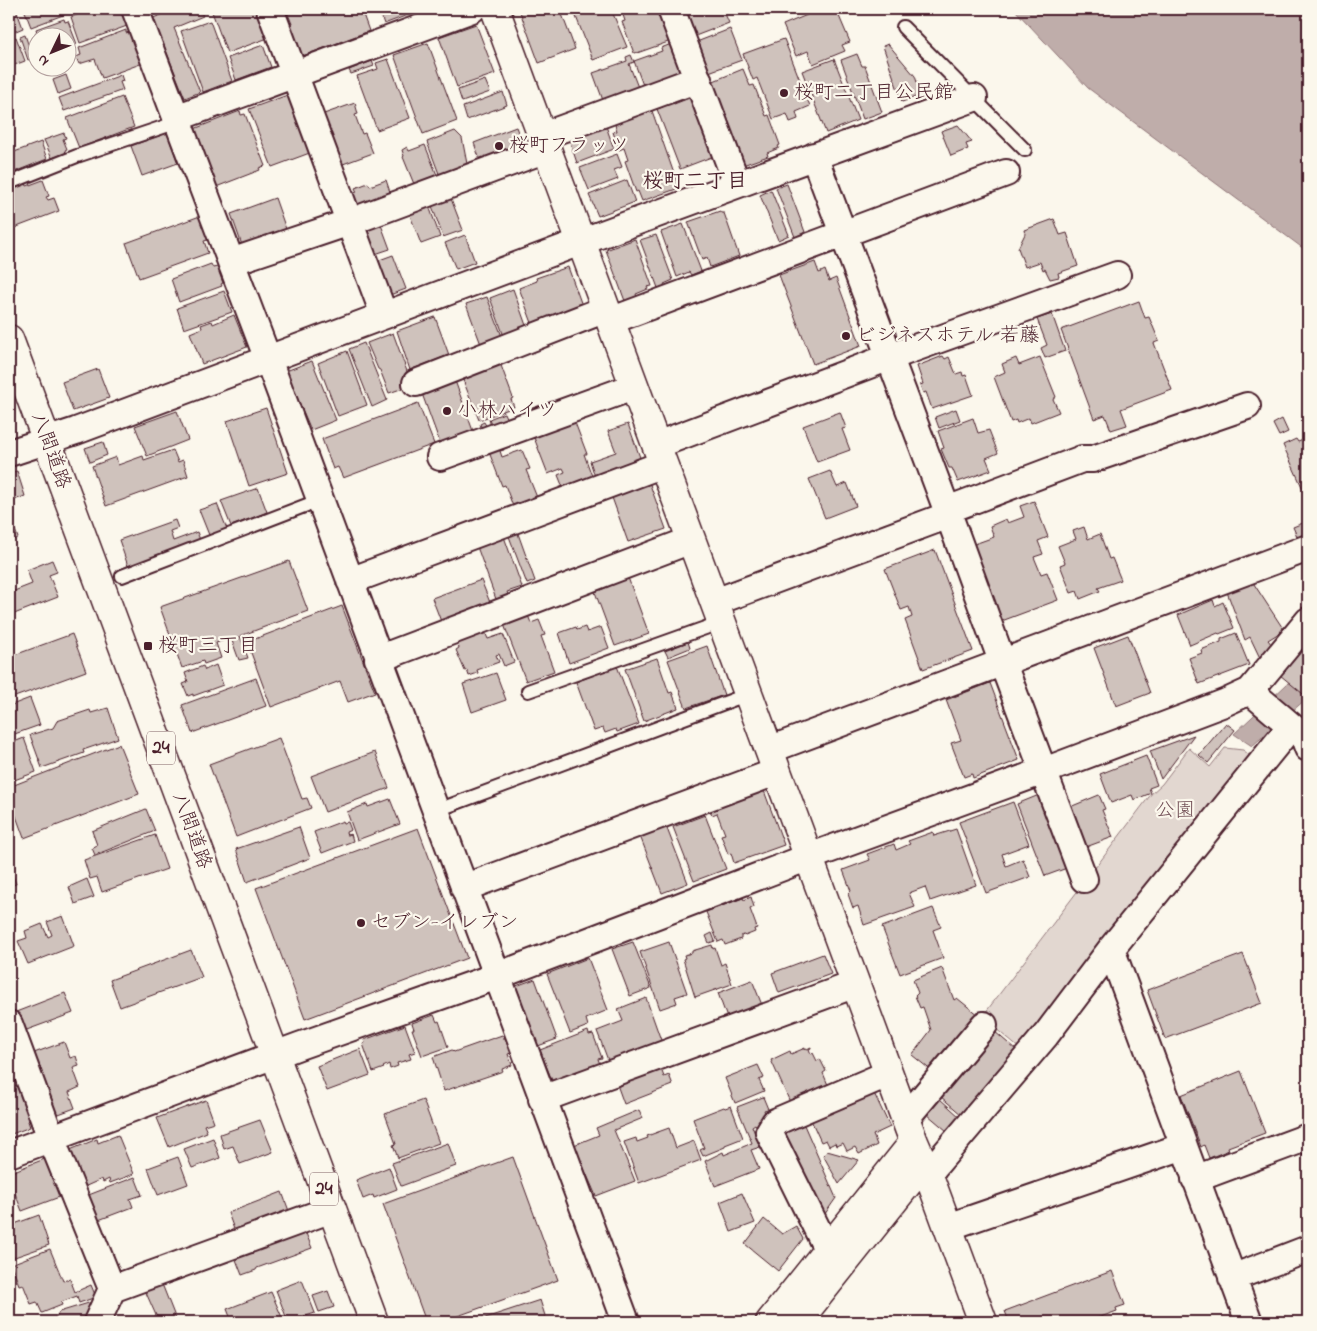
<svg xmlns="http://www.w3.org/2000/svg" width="1317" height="1331" font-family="'Indie Flower','Klee One',sans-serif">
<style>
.green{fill:#e2d7d0;stroke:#967b7e}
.water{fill:#bfadaa;stroke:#907477}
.building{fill:#cfc2bc;stroke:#4a1f2b}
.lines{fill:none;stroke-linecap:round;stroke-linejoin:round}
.service-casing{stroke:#4a1f2b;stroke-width:16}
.minor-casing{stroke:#4a1f2b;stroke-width:30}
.tertiary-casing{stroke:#4a1f2b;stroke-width:31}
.primary-casing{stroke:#4a1f2b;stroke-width:31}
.service{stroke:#fbf7ec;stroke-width:12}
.minor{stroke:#fbf7ec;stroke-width:26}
.tertiary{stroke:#fbf7ec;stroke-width:28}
.primary{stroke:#fbf7ec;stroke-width:28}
.poi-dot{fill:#4a1f2b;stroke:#fbf7ec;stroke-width:2}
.labels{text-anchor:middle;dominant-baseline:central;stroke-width:4.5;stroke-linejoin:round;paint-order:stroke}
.shield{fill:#fbf7ec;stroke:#7f6065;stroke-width:1}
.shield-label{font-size:19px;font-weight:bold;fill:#4a1f2b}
.poi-label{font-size:20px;fill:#4a1f2b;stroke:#fbf7ec;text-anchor:start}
.street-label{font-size:20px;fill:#4a1f2b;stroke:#fbf7ec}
.park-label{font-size:20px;fill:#704d54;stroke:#fbf7ec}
.neighbourhood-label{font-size:21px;font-weight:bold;fill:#4a1f2b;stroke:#fbf7ec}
</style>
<rect width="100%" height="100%" fill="#fbf7ec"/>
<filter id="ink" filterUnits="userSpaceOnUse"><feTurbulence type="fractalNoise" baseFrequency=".02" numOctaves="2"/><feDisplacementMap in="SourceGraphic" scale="10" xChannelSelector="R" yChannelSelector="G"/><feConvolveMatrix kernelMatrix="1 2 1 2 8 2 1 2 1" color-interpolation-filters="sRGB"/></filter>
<g filter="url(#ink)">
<!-- green -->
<path class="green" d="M1189,748L1210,767L1225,748L1243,750L1253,758L1020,1049L982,1017L1152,793L1162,784Z"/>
<!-- water -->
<path class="water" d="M1014,9H1308V252L1088,88Z
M1308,660V696L1306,699L1252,746L1234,734L1287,684Z"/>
<!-- building -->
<path class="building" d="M9,9H16L23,28L9,34Z
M24,9H51L52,11L57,9H70L71,12L31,27Z
M92,9H121L127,26L80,43L71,17L90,10Z
M177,9H199L203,16L174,28L200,92L185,98L153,18Z
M211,9H257L268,38L227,53Z
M286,9H317L318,11L324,9H361L369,31L300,57L288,25L292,24Z
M384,9H421V10L384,24L381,16L386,14Z
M519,9H560L575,49L539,63Z
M573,9H611L627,47L593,60Z
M621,9H662L674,40L637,53V52L634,53L622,22L625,21Z
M679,9H723L729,23L690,38Z
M804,9H836L850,42L842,45L845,51L813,64L808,51L796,56L783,25L807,15Z
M64,19L65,22L68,21L77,44L68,47V38H38V41L35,33L37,32L36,29Z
M210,21L232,81L203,92L181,31Z
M476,24L495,74L457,87L439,37Z
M730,29L742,60L706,73L694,43Z
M126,30V33L131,31L143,63L102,78L95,59L79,64L76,57L81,55L79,48Z
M25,35L33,58L28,60L20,37Z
M16,37L25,61L9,67V40Z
M784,39L810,106L796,112L798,119L790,122L787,114L773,119L757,78L753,80L743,54Z
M428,43L457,121L423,134L394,55Z
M674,43L685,73L644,88L634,61L662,51L661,48Z
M888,44L915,76L921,95L902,102L883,46Z
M263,45L271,67L236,80L228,58Z
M857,54L862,66H865L882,112L863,119L841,60Z
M631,55L634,62L629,64L639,90L604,103L593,73L627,61L626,57Z
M388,59L410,118L377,130L357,76L378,69L376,63Z
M834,59L858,120L826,133L802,71Z
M372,61L374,66L351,74L349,70Z
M743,69L750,86L754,85L766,116L769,115L780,145L778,146L779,148L767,153L768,156L740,166L711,82Z
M66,75L71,89L58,94L53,80Z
M121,75L123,81L120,82L123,90L64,111L59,98Z
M485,80L490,92L462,102L458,90Z
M503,92L507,105L467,120L463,107Z
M293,93L315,151L272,167L249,109Z
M122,97L134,127L79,148L67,118Z
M692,97L714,156L680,169L657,109L663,107V105L673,101L674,104Z
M355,103L358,114L355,115L362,134L365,133L373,153L343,164L338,160L321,115Z
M651,108L679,188L642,201L638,191L636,192L625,161L628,160L624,148L619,150L613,132L617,131L614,121Z
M240,111L241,115L245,114L265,166L259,168L260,170L216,187L194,129Z
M958,125L972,142L966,144L968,149L951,156L941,131Z
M606,126L614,149L577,163L569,139Z
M516,127L525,150L481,163L474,143Z
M455,131L462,138L468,169L441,179L427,142Z
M64,133L66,138L63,139L67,149L65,150L66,153L52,158L44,140Z
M167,133L178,163L142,176L131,146Z
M41,142L47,159L9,174V154Z
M425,145L439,180L416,189L403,157L404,156L402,150L407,147L409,151Z
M617,154L622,167L614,170L618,179L589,190L580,168Z
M43,180L49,196L46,197L48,200L54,198L59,211L9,230V189L26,183L27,186Z
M386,180L390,192L387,193L390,200L354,213L347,196L357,192L355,188L368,183L370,186Z
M627,180L635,202L598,216L589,195Z
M787,184L805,232L795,237L776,188Z
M771,190L789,235L778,240L760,195Z
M450,196L463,230L443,237L431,203Z
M275,198L287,232L243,248L231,214Z
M428,203L440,237L421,244L408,210Z
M720,211L721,213H724L739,256L710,267L707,258L702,260L688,222Z
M200,216L208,240L204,241L208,253L139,278L126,243Z
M1054,219L1060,235L1067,233L1078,266L1058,273L1059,277L1050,279L1045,269L1043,270L1040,262L1025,267L1018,248L1025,234L1024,230Z
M380,222L390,249L372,255L362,229Z
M683,224L701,271L691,275L689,272L677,277L661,232Z
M465,235L475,262L456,269L445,243Z
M656,235L673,280L664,284L665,286L658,288L640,240Z
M635,239L652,286L647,287L648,289L636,294L637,297L625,301L606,250Z
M393,255L406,289L387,296L374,262Z
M815,262L819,273L825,270L829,281L836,278L861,346L813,364L779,275Z
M211,264L213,268L217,267L223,283L221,284L222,286L179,302L171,279Z
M568,267L584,311L535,331L519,288L537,281L536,278Z
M513,289L528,331L505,339L490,298Z
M224,291L232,312L184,329L177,308Z
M487,297L503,339L482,347L466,304Z
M1139,301L1145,318L1149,317L1159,341L1154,343L1172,390L1121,409L1127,425L1111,430L1105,415L1094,419L1061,330Z
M1052,314L1065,351L1045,358L1041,348L1047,345L1037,319Z
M234,315L247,347L202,364L190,333L202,328L201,325L212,321L213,324Z
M435,317L449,355L410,370L397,331Z
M393,333L412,385L389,393L380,370L378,369L367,343Z
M364,343L387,400L372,407L349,349Z
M347,351L367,405L338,416L318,363Z
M943,356L945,359L949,357L956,374L962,372L963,376L966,375L973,395L932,409L926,392L923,393L920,385L923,384L917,366Z
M1040,357L1056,397L1053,399L1059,412L1031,423L1029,418L1017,423L1016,420L1011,422L994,377L1005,372L1002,364L1016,358L1019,365Z
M499,360L513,398L511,399L514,407L479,420L461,375Z
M312,361L336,420L311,430L286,371Z
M98,369L109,398L73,411L62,382Z
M454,378L473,431L440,443L421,391Z
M418,403L434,444L343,478L338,467L333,469L322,439Z
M266,408L288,473L249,486L227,421Z
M956,409L960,420L939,428L935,417Z
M177,411L188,440L147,456L135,426Z
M840,412L846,428L842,429L850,450L817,462L803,426Z
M504,413L507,420L491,426L489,419Z
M973,418L978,433L989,430L998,453L986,458L991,470L958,482L952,468H949L941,449L944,448L938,431Z
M1282,419L1288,432L1279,436L1273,424Z
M574,420L587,454H584L593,479L564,490L558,475L565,472L563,468L548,474L533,435Z
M484,422L488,429L483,431L480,424Z
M628,424L642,463L596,480L590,461L616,452L608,431Z
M1296,439L1298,442L1306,439L1308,443V500L1283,445Z
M103,442L107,455L90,462L85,448Z
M503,446L504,450L500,451L502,457L522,450L530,469L526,470L538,500L514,509L505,485L502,486L489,452Z
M173,450L178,462L183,460L188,476L106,506L92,466L116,457L118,465L143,456L144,460Z
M17,471L25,496L9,502V474Z
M830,471L837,487L847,483L856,506L825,518L809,479Z
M648,479L666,529L628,542L610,492Z
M258,488L267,512L231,526L221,501Z
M1034,501L1048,537L1038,541L1043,554L1034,557L1041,574L1047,572L1058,600L999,622L969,546L994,537L990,526L1006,519L1008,523L1024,517L1020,506Z
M217,504L227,529L209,535L199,510Z
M9,514L18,538L9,541Z
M175,520L178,528L170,531L173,541L197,532L200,540L128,566L119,540Z
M1308,521V537L1299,541L1293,527Z
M1084,527L1088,539L1100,534L1109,559L1112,558L1121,580L1098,588L1100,591L1080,599L1077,591L1071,593L1060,565L1065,563L1058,546L1076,539L1073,531Z
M516,528L535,581L527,584L507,531Z
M503,534L522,587L507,592L509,597L497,602L476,544Z
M935,550L973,651L923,669L905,620L912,617L909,607L901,610L885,569Z
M52,560L57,572L49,575L58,597L9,616V593L32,584L27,570Z
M289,561L308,611L240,636L248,658L239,660L231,638L216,643L221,658L204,664L203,661L182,668L160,607Z
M627,575L649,634L615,646L595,592L610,586L608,582Z
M481,580L491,605L442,624L432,598Z
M1252,581L1284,630L1268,640L1272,645L1260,658L1250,637L1245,640L1227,592Z
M1213,600L1215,606L1223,602L1234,628L1219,634L1218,633L1190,645L1178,615Z
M342,606L375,692L348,702L340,681L271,707L247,642Z
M527,613L531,623L539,620L545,635L541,636L554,671L526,681L503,622Z
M576,627L577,630L585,627L587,632L601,627L609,648L569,663L559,633Z
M485,632L488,639L503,634L514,662L504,666L499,654L496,655L499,662L477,670L478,673L469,676L467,670L465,671L456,650L459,648L456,640Z
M1236,633L1249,665L1199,684L1189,658L1202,653L1201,650L1221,642V639Z
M72,634L86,671L12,698L9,690V657Z
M1128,635L1150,693L1116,706L1094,648Z
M1308,641V698L1280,675Z
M688,642L690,648L668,657L665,651Z
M707,646L724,695L686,708L668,660Z
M657,658L669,693L672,692L678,708L644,721L625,669Z
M216,665L223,685L193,696V694L188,696L183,684L188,682L185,673L203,666L205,670Z
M617,666L639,724L617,732L616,729L605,733L603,728L594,731L576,682Z
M496,673L506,700L472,712L463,684Z
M256,678L266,706L192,733L182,705Z
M990,683L1019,760L973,778L972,774L964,777L951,743L961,740L946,700Z
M30,698L40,725L9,736V706Z
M108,708L118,738L83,750L84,753L42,768L30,735L53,728L57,721L90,710L91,713Z
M1226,723L1235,730L1208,763L1199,755Z
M1194,735L1161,779L1150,751Z
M24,738L36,772L9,782V744Z
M279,738L302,799L307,798L311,808L236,837L209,764Z
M119,744L139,794L24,838L9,797V787Z
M375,752L389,788L325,812L311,776Z
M1146,756L1157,785L1149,788L1151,793L1134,800L1132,795L1111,803L1100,774Z
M763,788L784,845L734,863L731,853L728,854L721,835L725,834L717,813L712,815L709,807Z
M1039,795L1067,868L1045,876L1017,804Z
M1099,795L1105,809L1102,810L1113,837L1086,847L1070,807Z
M390,799L400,824L357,840L347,812L367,804L368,807Z
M1013,802L1029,844L1002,854L1006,866L1023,859L1030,877L986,893L959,822Z
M146,809L155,831L95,855L92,848L97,845L92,831Z
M9,810L14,824L9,826Z
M705,815L726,869L694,881L673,827Z
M343,821L344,823L348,822L351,830L346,832L347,835L351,834L353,841L322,853L314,832Z
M666,826L688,883L662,893L640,836Z
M299,827L310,858L247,882L236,849Z
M418,828L467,958L305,1019L256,888Z
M956,829L976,885L930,901L925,887L909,893L915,907L864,925L858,906L853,908L848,894L851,891L843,870L870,860L867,854L894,844L896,850L910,844L908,841L933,832L934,836Z
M155,835L167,869L102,892L97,877L90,879L84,860Z
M9,864L16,884L9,886Z
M87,879L94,897L75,904L69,887Z
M751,897L754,907L750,909L757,928L754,929L755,932L745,936L744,935L741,936V939L725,945L723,940L718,942L706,912L743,898L744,900Z
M933,908L941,927L933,930L943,958L900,974L882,927Z
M63,916L74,946L28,964L18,941L27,938L25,931L42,924L48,937L52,935L47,922Z
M712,933L715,941L709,943L706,936Z
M633,942L651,988L630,996L612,949Z
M669,942L687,993L675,997L677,1003L660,1009L640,952Z
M712,945L713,949L715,948L721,965L725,963L732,984L695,997L683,959L685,958L684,955L692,953V951Z
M191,950L202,977L120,1007L110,980Z
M823,954L831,974L779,993L772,973Z
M1243,954L1262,1003L1165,1039L1147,990Z
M588,958L608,1010L586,1019L588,1026L570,1033L547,974Z
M942,968L954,1000L957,998L978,1015L933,1072L912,1055L931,1030L923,1007L920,1008L915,996L918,993L913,980Z
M535,979L557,1039L538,1046L516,986Z
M752,980L762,1005L727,1018L718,993Z
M65,993L73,1013L24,1031L16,1012Z
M646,998L662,1043L609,1063L597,1031L623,1021L618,1009Z
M434,1015L437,1022L439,1021L448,1047L422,1056L412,1029H414L412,1023Z
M405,1025L415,1052L409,1054L411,1059L397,1063L398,1066L390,1069L389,1064L383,1067L384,1068L373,1072L363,1044L365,1043L364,1040Z
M588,1031L589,1035L593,1034L602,1058L598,1059L600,1064L553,1083L540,1050Z
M994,1031L1016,1050L962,1115L940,1096Z
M502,1035L503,1038H506L511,1053L508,1054L512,1065L502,1069L503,1071L444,1091L433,1057L452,1050L454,1052Z
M64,1042L70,1058L76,1056L79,1066L73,1068L80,1087L69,1092L75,1108L56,1115L34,1053Z
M811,1047V1048L809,1049L811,1054L813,1053L817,1061L820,1059L826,1071L823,1073L828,1085L790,1102L771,1060L790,1051L791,1054L805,1048V1050Z
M360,1049L370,1075L327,1091L317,1066Z
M758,1065L764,1078L759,1080L764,1091L735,1103L725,1078Z
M660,1066L664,1077L669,1075L673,1085L624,1104L616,1082Z
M9,1071L13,1083L9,1085Z
M1241,1071L1265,1133L1228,1147L1229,1150L1209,1158L1204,1145L1201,1147L1181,1095Z
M17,1085L30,1119L28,1121L30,1127L9,1135V1088Z
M873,1091L890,1127L873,1135L877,1145L859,1154L855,1147L847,1151L843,1143L836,1146L835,1143L829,1146L826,1140L821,1142L811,1120Z
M763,1097L768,1109L764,1110L766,1117L758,1120L760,1126L757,1127L755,1124L752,1126L760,1147L751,1150L759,1169L715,1186L705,1161L723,1152L724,1155L752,1143L737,1107Z
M940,1099L960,1117L947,1131L927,1114Z
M206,1100L214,1122L204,1125L207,1132L169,1147L157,1118Z
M423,1100L439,1143L398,1158L393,1145L396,1144L385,1114Z
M731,1106L743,1138L725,1145V1147L703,1156L700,1150L704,1148L693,1119L724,1107L725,1108Z
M639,1110L643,1118L614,1130L635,1181L596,1196L574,1145L599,1135L596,1128Z
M260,1120L273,1152L240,1164L233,1146L224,1149L220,1134Z
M804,1125L836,1198L820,1221L782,1134Z
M669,1128L676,1148L694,1141L701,1160L639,1183L624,1142L636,1138L637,1142L648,1138L647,1136Z
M118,1135L134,1174L110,1183L109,1179L103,1182L102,1179L84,1187L70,1150L97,1139L98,1143Z
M213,1138L220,1158L192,1168L184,1149Z
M448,1143L456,1166L401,1186L392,1163Z
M827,1151L859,1160L839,1184L823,1155Z
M178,1157L188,1184L158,1195L148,1168Z
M513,1157L558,1280L441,1322H426L383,1204Z
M47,1158L62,1196L22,1211L9,1178V1173Z
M389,1167L397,1189L374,1198L373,1195L363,1199L356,1180Z
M135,1177L142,1195L130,1199L133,1207L96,1221L86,1196Z
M282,1192L289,1211L235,1232L228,1213Z
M742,1193L755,1223L731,1232L720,1202Z
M39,1215L49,1245L9,1259V1226Z
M764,1219L782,1234L796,1226L803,1239L778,1271L745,1244Z
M305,1231L312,1248L257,1268L256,1270L242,1275L235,1257Z
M50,1249L63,1281L70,1279L75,1292L91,1285L96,1297L79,1303L77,1296L61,1302L62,1305L42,1313L37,1302L31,1304L23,1284L19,1285L11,1264Z
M1112,1271L1125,1305L1116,1308L1117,1311L1087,1322H1009L1005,1311Z
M160,1279L177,1322H159L143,1286Z
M302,1280L315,1313L288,1322L276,1290Z
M328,1291L334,1307L319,1312L313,1296Z
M271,1292L284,1322H232L227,1309Z
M540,1300L547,1322H473Z
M92,1302L82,1322H59L55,1320L59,1312Z"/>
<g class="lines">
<!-- service casing -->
<g class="service-casing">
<path id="service" d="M903,27L1025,150
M9,183L77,156L178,122
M122,576L320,500
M528,691L722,622
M435,811L735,699"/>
</g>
<!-- minor casing -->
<g class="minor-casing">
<path id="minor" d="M135,9L272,370L626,1322
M270,9L380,304
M671,9L733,173
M176,118L472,9
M556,131L698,79
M814,156L947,510L1003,664L1084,879
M231,262L350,222L533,154
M610,321L1006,173
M416,383L606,309
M657,445L890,357L1117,275
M9,453L76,431L564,248L974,98
M440,457L622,391
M947,510L1082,459H1093L1247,406
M350,581L650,469
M715,602L949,515
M378,659L678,545
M1250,691L1304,737L1308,748
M769,750L1308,548
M464,888L765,776
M1111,949L1249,1322
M9,1024L51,1138L112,1289L97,1322
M542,1099L845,988
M906,1118L984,1025
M9,1154L299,1046L497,976L809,857L1044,771L1224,703L1250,691L1308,621
M928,1174L1046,1035L1111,949L1291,726
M1195,1179L1308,1137
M948,1227L1184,1146
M828,1251L769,1132L775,1122L878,1078
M1232,1278L1308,1249
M112,1289L332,1209"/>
</g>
<!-- tertiary casing -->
<g class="tertiary-casing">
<path id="tertiary" d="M495,9L914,1142L932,1184L983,1322
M770,1322L914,1142
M797,1322L924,1163"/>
</g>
<!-- primary casing -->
<g class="primary-casing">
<path id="primary" d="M9,339L374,1322"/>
</g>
<!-- service -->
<use href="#service" class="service"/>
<!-- minor -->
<use href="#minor" class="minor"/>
<!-- tertiary -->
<use href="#tertiary" class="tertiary"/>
<!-- primary -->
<use href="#primary" class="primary"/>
</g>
</g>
<!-- markers -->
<g class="poi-dot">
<circle cx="784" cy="93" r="5"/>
<circle cx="499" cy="146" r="5"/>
<circle cx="846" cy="336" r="5"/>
<circle cx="447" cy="411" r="5"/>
<rect x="143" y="641" width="10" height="10" rx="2.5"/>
<circle cx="361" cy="923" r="5"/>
</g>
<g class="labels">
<!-- shield labels -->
<g class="shield">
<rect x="147" y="731.5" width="28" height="33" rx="4"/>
<rect x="310" y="1172.5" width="28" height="33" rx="4"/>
</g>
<g class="shield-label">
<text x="161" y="748">24</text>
<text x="324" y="1189">24</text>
</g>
<!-- poi labels -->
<g class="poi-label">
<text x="794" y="93">桜町二丁目公民館</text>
<text x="509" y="146">桜町フラッツ</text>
<text x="856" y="336">ビジネスホテル 若藤</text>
<text x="457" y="411">小林ハイツ</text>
<text x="158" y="646">桜町三丁目</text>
<text x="371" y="923">セブン-イレブン</text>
</g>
<!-- street labels -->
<g class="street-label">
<text transform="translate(50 451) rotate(70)">八間道路</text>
<text transform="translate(191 831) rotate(70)">八間道路</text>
</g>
<!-- park labels -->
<g class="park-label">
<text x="1175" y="811">公園</text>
</g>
<!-- neighbourhood labels -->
<g class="neighbourhood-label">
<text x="695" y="182">桜町二丁目</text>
</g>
</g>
<!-- margin -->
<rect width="1317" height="1331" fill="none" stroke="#fbf7ec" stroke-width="30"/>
<rect x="15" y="15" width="1287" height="1301" fill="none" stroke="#4a1f2b" stroke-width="2" filter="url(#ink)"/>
<!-- north arrow -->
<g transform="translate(52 52) rotate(227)"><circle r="24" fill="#fbf7ec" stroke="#b4a19f"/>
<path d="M0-4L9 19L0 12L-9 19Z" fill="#4a1f2b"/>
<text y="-8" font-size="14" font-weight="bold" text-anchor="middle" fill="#4a1f2b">N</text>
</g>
</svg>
